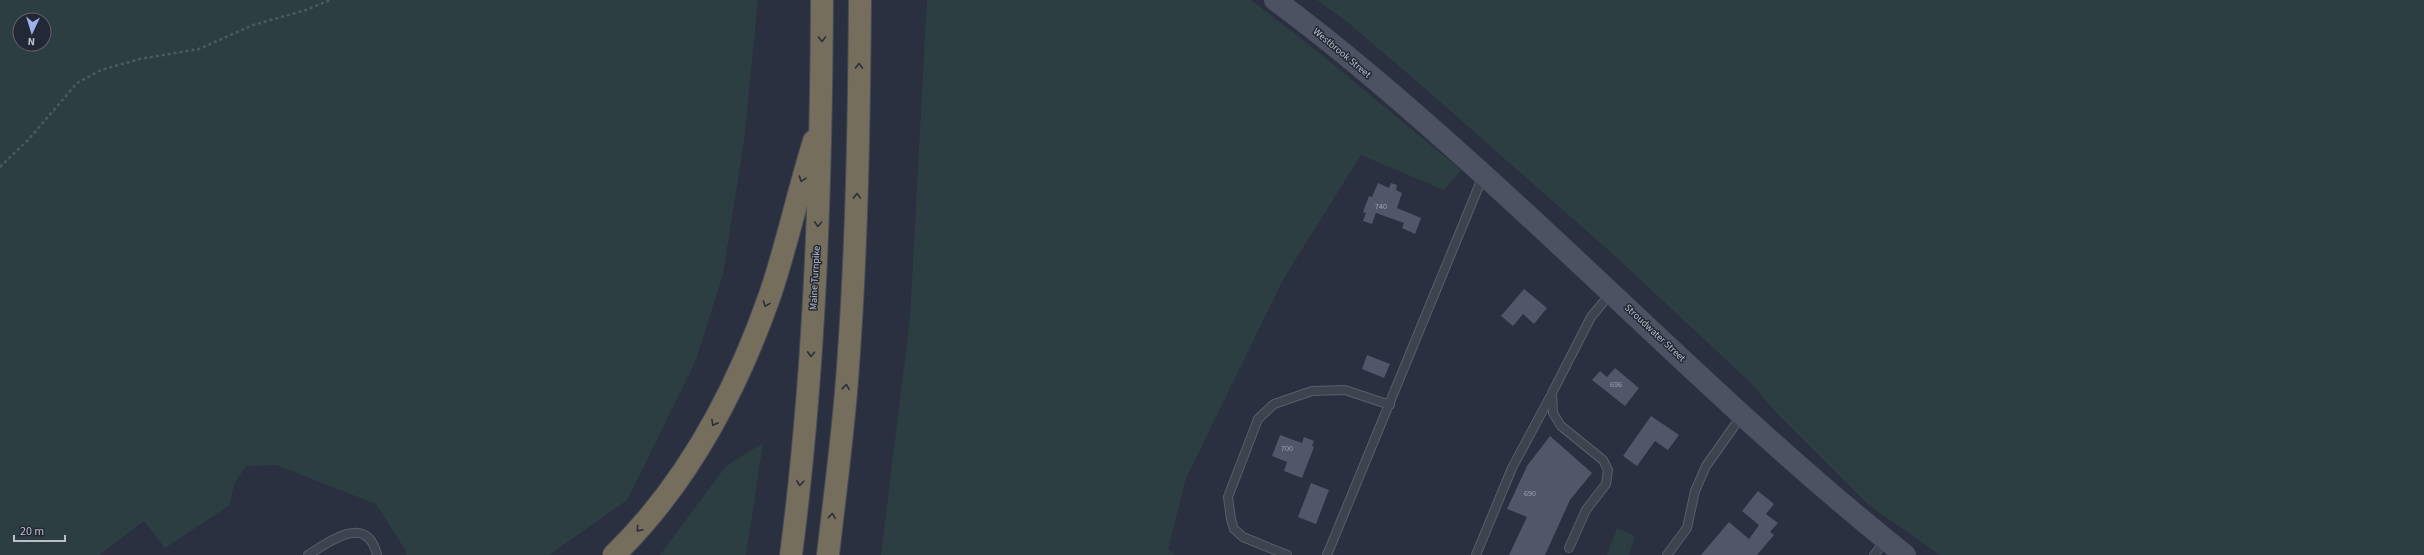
<svg xmlns="http://www.w3.org/2000/svg" width="2424" height="555" font-family="'Source Sans 3',sans-serif">
<style>
.green{fill:#2d3e42;fill-rule:evenodd}
.building{fill:#515768}
.lines{fill:none;stroke-linecap:round;stroke-linejoin:round}
.lane-casing{stroke:#595e6a;stroke-width:10}
.secondary-casing{stroke:#484c59;stroke-width:22}
.highway-casing{stroke:#464b57;stroke-width:24}
.path{stroke:#4c5a60;stroke-width:2.5;stroke-dasharray:3 3;stroke-linecap:butt}
.lane{stroke:#3e4350;stroke-width:8}
.secondary{stroke:#4c5262;stroke-width:21}
.highway{stroke:#756e5c;stroke-width:22}
.oneway{stroke:#2a2f39}
.labels{text-anchor:middle;dominant-baseline:central;stroke-width:3;stroke-linejoin:round;paint-order:stroke}
.number-label{font-size:8px;fill:#a0a5b2}
.street-label{font-size:10px;fill:#bbbfca;stroke:#222835}
</style>
<rect width="100%" height="100%" fill="#2a3040"/>
<!-- green -->
<path class="green" d="M0,0H758L744,141L723,274L696,360L627,500L549,555H406V551L376,504L276,465L246,466L234,484L230,505L165,548L144,521L99,555H0ZM20,20H44V44H20Z
M927,0H1251L1318,52L1461,170L1444,190L1361,155L1284,278L1186,478L1168,549L1175,555H881L910,319Z
M1317,0H2424V555H1940L1870,506L1770,406L1754,386L1614,255L1421,85L1345,20Z
M763,443L746,555H660L726,466Z
M1617,528L1635,536L1629,555H1607Z"/>
<!-- building -->
<path class="building" d="M1378,183L1389,188L1391,183L1397,185L1396,190L1402,193L1397,208L1421,218L1415,234L1402,228L1404,223L1376,213L1372,224L1363,221L1366,213L1363,212L1369,196L1372,197Z
M1524,289L1547,308L1534,324L1523,314L1513,326L1501,316Z
M1367,355L1390,364L1384,378L1362,369Z
M1615,368L1639,388L1625,406L1592,380L1600,371L1607,377Z
M1651,416L1679,435L1668,450L1655,441L1637,466L1623,456Z
M1280,435L1302,443L1304,437L1314,441L1312,446L1314,447L1302,478L1284,471L1287,462L1272,456Z
M1550,436L1592,473L1570,500L1545,555H1509L1527,517L1507,509L1527,466Z
M1311,483L1329,490L1316,524L1298,517Z
M1758,491L1774,504L1766,514L1778,523L1770,532L1774,535L1757,555H1701L1729,522L1749,539L1759,525L1742,511Z"/>
<g class="lines">
<!-- lane casing -->
<g class="lane-casing">
<path id="lane" d="M1569,548L1586,510L1606,484L1608,470L1603,460L1561,426L1553,413L1552,393L1591,317L1611,293
M308,555C330,541 367,513 377,555
M1287,555L1243,537L1234,529L1231,519L1228,497L1258,419L1274,404L1312,391L1345,390L1390,405
M1327,555L1483,176
M1476,555L1512,468L1550,397
M1667,555L1687,528L1695,491L1706,466L1742,415
M1874,555L1886,540"/>
</g>
<!-- secondary casing -->
<g class="secondary-casing">
<path id="secondary" d="M1275,0C1335,44 1392,93 1447,142C1601,278 1744,427 1905,555"/>
</g>
<!-- highway casing -->
<g class="highway-casing">
<path id="highway" d="M614,555C688,483 736,392 770,295C787,245 798,192 814,141
M791,555C815,371 821,186 822,0
M828,555C835,492 844,429 848,366C857,244 859,122 860,0"/>
</g>
<!-- path -->
<path class="path" d="M0,167L28,140L77,83L101,70L140,59L199,49L253,25L306,10L330,0"/>
<!-- lane -->
<use href="#lane" class="lane"/>
<!-- secondary -->
<use href="#secondary" class="secondary"/>
<!-- highway -->
<use href="#highway" class="highway"/>
</g>
<!-- one-way arrows -->
<defs><path id="oneway-chevron" d="M-2-3.5L2.5 0L-2 3.5" fill="none" stroke-width="1.6" stroke-linecap="round" stroke-linejoin="round"/></defs>
<g class="oneway">
<use href="#oneway-chevron" transform="translate(822 39) rotate(90)"/>
<use href="#oneway-chevron" transform="translate(859 66) rotate(-90)"/>
<use href="#oneway-chevron" transform="translate(802 179) rotate(107)"/>
<use href="#oneway-chevron" transform="translate(857 196) rotate(-88)"/>
<use href="#oneway-chevron" transform="translate(818 224) rotate(93)"/>
<use href="#oneway-chevron" transform="translate(766 304) rotate(110)"/>
<use href="#oneway-chevron" transform="translate(811 354) rotate(93)"/>
<use href="#oneway-chevron" transform="translate(846 387) rotate(-84)"/>
<use href="#oneway-chevron" transform="translate(714 423) rotate(119)"/>
<use href="#oneway-chevron" transform="translate(800 483) rotate(96)"/>
<use href="#oneway-chevron" transform="translate(832 516) rotate(-84)"/>
<use href="#oneway-chevron" transform="translate(639 529) rotate(131)"/>
</g>
<g class="labels">
<!-- number labels -->
<g class="number-label">
<text x="1381" y="206">740</text>
<text x="1616" y="384">696</text>
<text x="1287" y="448">700</text>
<text x="1530" y="493">690</text>
</g>
<!-- street labels -->
<g class="street-label">
<text transform="translate(1342 53) rotate(40)">Westbrook Street</text>
<text transform="translate(815 278) rotate(-87)">Maine Turnpike</text>
<text transform="translate(1655 333) rotate(43)">Stroudwater Street</text>
</g>
</g>
<!-- north arrow -->
<g transform="translate(32 32) rotate(184)"><circle r="19" fill="#222835" stroke="#5f6471"/>
<path d="M0-3L7 15L0 10L-7 15Z" fill="#9db1ed"/>
<text y="-6" font-size="11" font-weight="bold" text-anchor="middle" fill="#bbbfca">N</text>
</g>
<!-- scale -->
<path d="M14 535v6h51v-6" fill="none" stroke="#bbbfca" stroke-width="2"/>
<text x="20" y="535" font-size="12" fill="#bbbfca" stroke="#222835" stroke-width="3" paint-order="stroke">20 m</text>
</svg>
